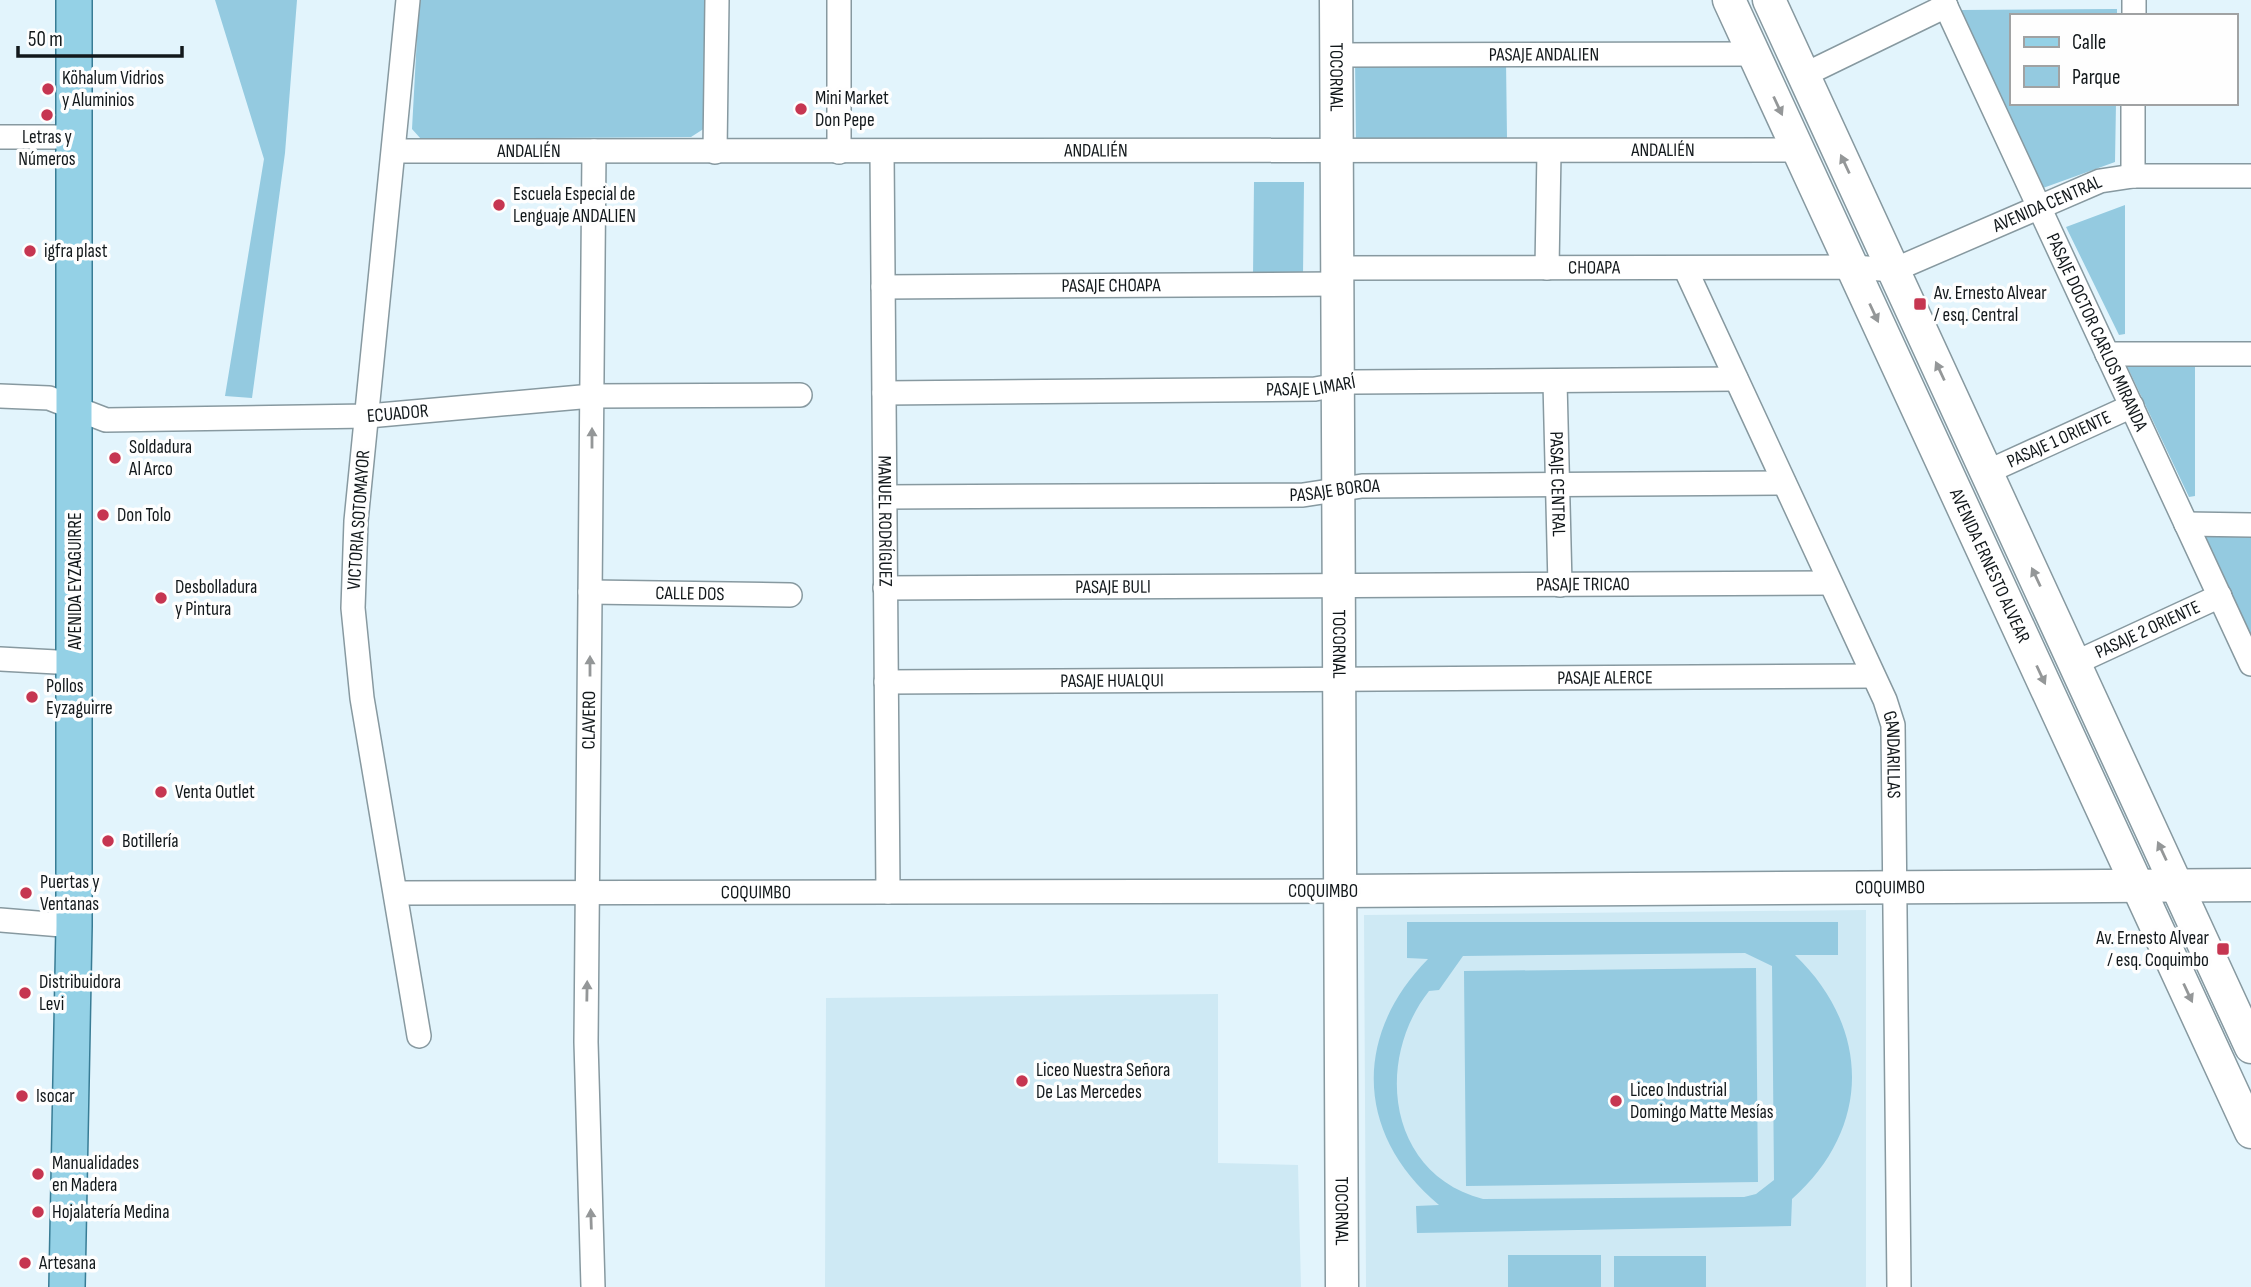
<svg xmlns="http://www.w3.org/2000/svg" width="2251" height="1287" font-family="'Sofia Sans Condensed',sans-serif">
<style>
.built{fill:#cee9f4}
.green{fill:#94cae0;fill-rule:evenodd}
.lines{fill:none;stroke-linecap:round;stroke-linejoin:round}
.street-casing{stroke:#8799a0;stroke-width:26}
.secondary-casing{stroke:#8799a0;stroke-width:35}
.primary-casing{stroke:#387c95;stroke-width:38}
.street{stroke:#fff;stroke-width:23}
.secondary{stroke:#fff;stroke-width:32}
.primary{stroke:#94d1e6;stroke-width:35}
.oneway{fill:#949798}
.poi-dot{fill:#c63651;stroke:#fefefe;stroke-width:2.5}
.labels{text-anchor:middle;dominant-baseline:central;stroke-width:7;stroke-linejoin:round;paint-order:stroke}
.street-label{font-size:19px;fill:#12181b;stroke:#fefefe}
.poi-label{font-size:19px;fill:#12181b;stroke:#fefefe;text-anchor:start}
</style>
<rect width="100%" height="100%" fill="#e2f4fc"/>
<!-- built -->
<path class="built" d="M1866,910V1287H1366L1364,915Z
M1218,994V1163L1298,1165L1301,1287H825L826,998Z"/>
<!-- green -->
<path class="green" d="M215,0H297L285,153L252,398L225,396L264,159Z
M419,0H706L705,128L691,137L421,139L412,129Z
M2117,9V16H2011V103H2116L2115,162L2043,188L1961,10Z
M1355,60H1506L1507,138L1356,139Z
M1254,182H1304L1303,276H1253Z
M2125,205V334L2119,335L2066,227Z
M2126,364L2195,367V496L2189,497Z
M2195,534L2251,535V652Z
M1407,922H1838V955H1795C1871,1028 1872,1128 1792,1199L1791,1226L1417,1233L1416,1206L1439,1205C1356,1136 1352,1036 1428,959L1407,958ZM1745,953L1772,966L1774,1180L1756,1194L1744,1197L1483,1199C1388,1174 1374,1061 1429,991L1439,990L1463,956Z
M1756,968L1758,1182L1466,1186L1464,971Z
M1508,1255H1601V1287H1508Z
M1614,1256H1706V1287H1614Z"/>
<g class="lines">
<!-- street casing -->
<g class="street-casing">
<g id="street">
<path d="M408,0L356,521L353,608L362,698L419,1036"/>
<path id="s1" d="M1943,0L2251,664"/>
<path d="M2134,16V0"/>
<path id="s2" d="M1336,55L1754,54"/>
<path d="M1804,75L1946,6"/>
<path d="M0,137H75"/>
<path id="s3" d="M394,151L1798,150"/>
<path d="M715,152L717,0"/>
<path d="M839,152V0"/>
<path id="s4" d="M882,152L888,892"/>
<path d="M2133,176V103"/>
<path id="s5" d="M1337,268L1853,267L1894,270L2100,181L2133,176H2251"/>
<path d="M1547,268L1549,152"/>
<path id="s6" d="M1685,268L1885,700L1893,725L1899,1287"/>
<path id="s7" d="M883,287L1337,284"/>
<path d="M2107,354H2251"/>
<path id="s8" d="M1555,382L1560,585"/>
<path id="s9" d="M884,393L1315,389L1354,382L1736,379"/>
<path id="s10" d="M0,396L49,398L106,420L368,416L592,396L800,395"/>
<path id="s11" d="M1987,472L2132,406"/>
<path id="s12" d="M885,497L1303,495L1362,486L1784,483"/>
<path d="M2186,524L2251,525"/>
<path id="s13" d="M885,588L1830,583"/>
<path id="s14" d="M590,592L790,595"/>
<path d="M0,659L75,663"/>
<path id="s15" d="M2075,663L2220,596"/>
<path id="s16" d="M886,682L1873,676"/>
<path id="s17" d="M396,893L1339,891"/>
<path d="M0,920L74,926"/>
<path id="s18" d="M593,1287L586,1042L594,151"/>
</g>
</g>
<!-- secondary casing -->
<g class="secondary-casing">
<g id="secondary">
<path id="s19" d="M1336,0L1342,1287"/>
<path id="s20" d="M1729,0L2251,1132"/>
<path d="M1769,0L2251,1047"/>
<path id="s21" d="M1339,891L2251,885"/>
</g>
</g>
<!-- primary casing -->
<g class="primary-casing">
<path id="primary" d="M67,1287L74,926V0"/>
</g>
<!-- street -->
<use href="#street" class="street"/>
<!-- secondary -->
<use href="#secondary" class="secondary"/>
<!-- primary -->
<use href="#primary" class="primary"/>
</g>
<!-- one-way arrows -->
<defs><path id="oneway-solid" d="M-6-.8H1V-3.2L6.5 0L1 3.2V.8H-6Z" transform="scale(1.75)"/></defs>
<g class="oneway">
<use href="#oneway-solid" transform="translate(1778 106) rotate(65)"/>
<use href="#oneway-solid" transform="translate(1845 164) rotate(-115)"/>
<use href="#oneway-solid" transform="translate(1874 313) rotate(65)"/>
<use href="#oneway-solid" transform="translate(1940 371) rotate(-115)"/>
<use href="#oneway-solid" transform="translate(592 438) rotate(-90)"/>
<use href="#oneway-solid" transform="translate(2036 577) rotate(-115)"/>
<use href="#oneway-solid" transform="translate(590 666) rotate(-90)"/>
<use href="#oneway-solid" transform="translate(2041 675) rotate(65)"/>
<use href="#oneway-solid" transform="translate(2162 851) rotate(-115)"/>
<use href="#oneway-solid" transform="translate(587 991) rotate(-89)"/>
<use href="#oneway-solid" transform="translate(2188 993) rotate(65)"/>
<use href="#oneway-solid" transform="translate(591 1219) rotate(-92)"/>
</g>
<!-- markers -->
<g class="poi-dot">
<circle cx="48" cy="89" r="7"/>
<circle cx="801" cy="109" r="7"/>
<circle cx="47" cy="115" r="7"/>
<circle cx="499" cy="205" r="7"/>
<circle cx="30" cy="251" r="7"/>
<rect x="1913" y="297" width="14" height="14" rx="3.5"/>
<circle cx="115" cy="458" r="7"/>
<circle cx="103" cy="515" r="7"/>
<circle cx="161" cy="598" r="7"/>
<circle cx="32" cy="697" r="7"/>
<circle cx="161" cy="792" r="7"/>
<circle cx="108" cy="841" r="7"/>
<circle cx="26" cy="893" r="7"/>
<rect x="2216" y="942" width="14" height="14" rx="3.5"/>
<circle cx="25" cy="993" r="7"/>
<circle cx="1022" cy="1081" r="7"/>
<circle cx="22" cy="1096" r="7"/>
<circle cx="1616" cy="1101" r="7"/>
<circle cx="38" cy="1174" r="7"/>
<circle cx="38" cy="1212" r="7"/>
<circle cx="25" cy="1263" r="7"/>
</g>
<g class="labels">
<!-- street labels -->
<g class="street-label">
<text stroke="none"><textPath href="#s2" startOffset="208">PASAJE ANDALIEN</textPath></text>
<text stroke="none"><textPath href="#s19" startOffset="77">TOCORNAL</textPath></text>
<text stroke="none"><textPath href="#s3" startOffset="135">ANDALIÉN</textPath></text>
<text stroke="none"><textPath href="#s3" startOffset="1269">ANDALIÉN</textPath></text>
<text stroke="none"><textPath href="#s3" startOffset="702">ANDALIÉN</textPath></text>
<text stroke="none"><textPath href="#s5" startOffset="724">AVENIDA CENTRAL</textPath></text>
<text stroke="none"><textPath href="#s5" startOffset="257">CHOAPA</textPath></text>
<text stroke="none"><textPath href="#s7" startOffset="228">PASAJE CHOAPA</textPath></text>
<text stroke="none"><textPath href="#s1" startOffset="366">PASAJE DOCTOR CARLOS MIRANDA</textPath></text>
<text stroke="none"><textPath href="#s9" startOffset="427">PASAJE LIMARÍ</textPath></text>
<text stroke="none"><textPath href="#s10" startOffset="402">ECUADOR</textPath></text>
<text stroke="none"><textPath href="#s11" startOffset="79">PASAJE 1 ORIENTE</textPath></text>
<text stroke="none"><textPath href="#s8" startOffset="102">PASAJE CENTRAL</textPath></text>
<text stroke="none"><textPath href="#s12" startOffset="450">PASAJE BOROA</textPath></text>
<text transform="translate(359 520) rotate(-86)">VICTORIA SOTOMAYOR</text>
<text stroke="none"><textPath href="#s4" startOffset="369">MANUEL RODRÍGUEZ</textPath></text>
<text stroke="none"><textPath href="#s20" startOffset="623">AVENIDA ERNESTO ALVEAR</textPath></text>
<text transform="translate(75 581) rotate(-90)">AVENIDA EYZAGUIRRE</text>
<text stroke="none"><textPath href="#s13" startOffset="698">PASAJE TRICAO</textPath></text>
<text stroke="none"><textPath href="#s13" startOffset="228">PASAJE BULI</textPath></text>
<text stroke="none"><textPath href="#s14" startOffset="100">CALLE DOS</textPath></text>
<text stroke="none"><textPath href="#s15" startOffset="80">PASAJE 2 ORIENTE</textPath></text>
<text stroke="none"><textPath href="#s19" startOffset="644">TOCORNAL</textPath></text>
<text stroke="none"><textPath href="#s16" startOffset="719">PASAJE ALERCE</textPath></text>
<text stroke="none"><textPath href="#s16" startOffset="226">PASAJE HUALQUI</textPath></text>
<text stroke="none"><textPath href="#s18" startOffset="567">CLAVERO</textPath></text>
<text stroke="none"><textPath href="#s6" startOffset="532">GANDARILLAS</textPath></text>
<text stroke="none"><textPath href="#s21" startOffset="551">COQUIMBO</textPath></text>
<text x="1323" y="891">COQUIMBO</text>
<text stroke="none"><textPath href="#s17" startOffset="360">COQUIMBO</textPath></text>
<text stroke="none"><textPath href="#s19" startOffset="1211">TOCORNAL</textPath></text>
</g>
<!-- poi labels -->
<g class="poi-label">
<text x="62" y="78">Köhalum Vidrios<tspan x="62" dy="22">y Aluminios</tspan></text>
<text x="815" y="98">Mini Market<tspan x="815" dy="22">Don Pepe</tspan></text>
<text x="47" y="137" text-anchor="middle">Letras y<tspan x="47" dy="22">Números</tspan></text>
<text x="513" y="194">Escuela Especial de<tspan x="513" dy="22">Lenguaje ANDALIEN</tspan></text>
<text x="44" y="251">igfra plast</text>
<text x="1934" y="293">Av. Ernesto Alvear<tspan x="1934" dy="22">/ esq. Central</tspan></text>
<text x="129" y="447">Soldadura<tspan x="129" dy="22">Al Arco</tspan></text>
<text x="117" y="515">Don Tolo</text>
<text x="175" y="587">Desbolladura<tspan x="175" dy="22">y Pintura</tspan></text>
<text x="46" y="686">Pollos<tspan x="46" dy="22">Eyzaguirre</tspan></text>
<text x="175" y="792">Venta Outlet</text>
<text x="122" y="841">Botillería</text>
<text x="40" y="882">Puertas y<tspan x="40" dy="22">Ventanas</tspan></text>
<text x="2209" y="938" text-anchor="end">Av. Ernesto Alvear<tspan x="2209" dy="22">/ esq. Coquimbo</tspan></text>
<text x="39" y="982">Distribuidora<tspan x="39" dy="22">Levi</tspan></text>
<text x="1036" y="1070">Liceo Nuestra Señora<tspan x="1036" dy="22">De Las Mercedes</tspan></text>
<text x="1630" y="1090">Liceo Industrial<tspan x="1630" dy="22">Domingo Matte Mesías</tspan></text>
<text x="36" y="1096">Isocar</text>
<text x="52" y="1163">Manualidades<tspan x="52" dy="22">en Madera</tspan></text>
<text x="52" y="1212">Hojalatería Medina</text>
<text x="39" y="1263">Artesana</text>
</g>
</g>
<!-- legend -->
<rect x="2010" y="14" width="228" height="91" fill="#fefefe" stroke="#a0a2a3" stroke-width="2"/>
<rect x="2024" y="37" width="35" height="10" fill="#94d1e6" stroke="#a0a2a3" stroke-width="2"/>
<text x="2072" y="49" font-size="21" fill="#12181b">Calle</text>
<rect x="2024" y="66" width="35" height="21" fill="#94cae0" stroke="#a0a2a3" stroke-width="2"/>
<text x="2072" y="84" font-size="21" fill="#12181b">Parque</text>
<!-- scale -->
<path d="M18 46v10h164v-10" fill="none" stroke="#12181b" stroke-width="3.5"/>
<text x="28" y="46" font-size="21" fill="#12181b" stroke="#fefefe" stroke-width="5" paint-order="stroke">50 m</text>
</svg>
